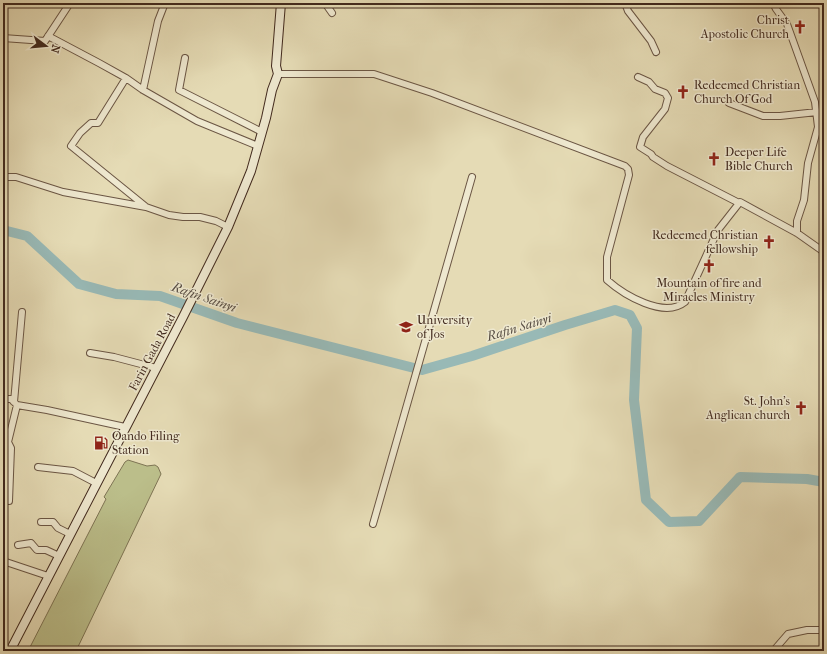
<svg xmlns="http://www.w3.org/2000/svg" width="827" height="654" font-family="'IM FELL French Canon',serif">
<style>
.grass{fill:#bbbe8a;stroke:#7e7454}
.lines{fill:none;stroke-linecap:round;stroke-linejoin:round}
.river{stroke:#98b9b6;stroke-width:10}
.street-casing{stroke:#6b5644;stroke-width:8}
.secondary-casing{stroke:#422a1e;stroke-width:10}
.street{stroke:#eee8cf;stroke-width:6}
.secondary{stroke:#eee8cf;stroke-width:8}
.labels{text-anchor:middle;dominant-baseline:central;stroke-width:3;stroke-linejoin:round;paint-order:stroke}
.poi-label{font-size:12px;fill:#422a1e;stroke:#eee8cf;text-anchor:start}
.street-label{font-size:12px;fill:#422a1e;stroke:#eee8cf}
.water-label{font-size:13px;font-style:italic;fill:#584e44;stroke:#eee8cf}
</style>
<rect width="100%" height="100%" fill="#e5dbb5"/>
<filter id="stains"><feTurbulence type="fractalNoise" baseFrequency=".005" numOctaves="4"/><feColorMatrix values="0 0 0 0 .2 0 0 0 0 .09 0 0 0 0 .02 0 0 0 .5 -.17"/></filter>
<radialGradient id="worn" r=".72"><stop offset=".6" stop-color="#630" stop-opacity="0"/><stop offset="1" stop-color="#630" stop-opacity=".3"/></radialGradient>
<!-- grass -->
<path class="grass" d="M128,460L147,466L155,465L158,467L161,474L76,651H28L106,499L104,497L125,462Z"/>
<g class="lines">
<!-- river -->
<path class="river" d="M3,230L27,236L79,284L116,294L160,296L237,323L422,370L472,356L565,325L615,310L630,315L637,328L634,400L646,500L669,522L699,521L740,477L807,479L824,482"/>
<!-- street casing -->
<g class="street-casing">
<path id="street" d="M325,3L332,13
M625,3L628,11L651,41L656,52
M773,3L776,9L787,24L815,102L818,127L808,163L804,200L797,221V233
M48,36L99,63L126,78L143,90L197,121L258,146
M3,38L45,41L70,3
M185,58L179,90L262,132
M278,74H374L432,93L625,166L628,169L629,175L607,257V280C624,295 664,319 685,302L718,230L740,202L797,233L824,252
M638,77L649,82L655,89L665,93L668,98L665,109L643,137L640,147L651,154L653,157L667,166L739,203
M126,78L98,123H91L80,133L71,146L145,206
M143,90L158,21L165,3
M729,103L763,116H780L817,112
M3,177H16L63,192L146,207L169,215L183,217H200L216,221L228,227
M90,353L114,357L156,368
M3,399H11L17,405L47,410L125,427
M14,402L22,312
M38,467L73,471L96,483
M9,501L11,448L8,442L17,405
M41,522H53L58,528L70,534
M373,524L472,177
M18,545L31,543L37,550H46L59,556
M3,561L48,576
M775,651V649L788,634L807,630H824"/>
</g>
<!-- secondary casing -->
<g class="secondary-casing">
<path id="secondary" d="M10,651L183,317L228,227L251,171L266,118L272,90L278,74L276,66L281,3"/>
</g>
<!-- street -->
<use href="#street" class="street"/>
<!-- secondary -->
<use href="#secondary" class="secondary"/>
</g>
<!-- icons -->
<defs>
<g id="church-bare" transform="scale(1.08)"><path d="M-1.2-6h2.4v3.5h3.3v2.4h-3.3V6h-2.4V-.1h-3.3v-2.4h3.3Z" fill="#8f2418" stroke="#eee8cf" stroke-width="2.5" paint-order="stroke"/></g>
<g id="university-bare" transform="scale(1.08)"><path d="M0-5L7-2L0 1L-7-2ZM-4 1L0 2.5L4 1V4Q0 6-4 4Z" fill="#8f2418" stroke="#eee8cf" stroke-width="2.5" paint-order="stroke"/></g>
<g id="fuel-bare" transform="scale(1.08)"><path d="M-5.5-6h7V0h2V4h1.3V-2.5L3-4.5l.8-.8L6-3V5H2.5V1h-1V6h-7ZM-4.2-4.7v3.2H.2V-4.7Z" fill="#8f2418" stroke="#eee8cf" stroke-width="2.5" paint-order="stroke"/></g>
</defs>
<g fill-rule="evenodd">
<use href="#church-bare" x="800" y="27"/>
<use href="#church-bare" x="683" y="92"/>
<use href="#church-bare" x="714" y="159"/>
<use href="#church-bare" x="769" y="242"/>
<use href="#church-bare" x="709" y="266"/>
<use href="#university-bare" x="406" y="327"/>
<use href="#church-bare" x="801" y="408"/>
<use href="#fuel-bare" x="101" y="443"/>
</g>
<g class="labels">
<!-- poi labels -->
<g class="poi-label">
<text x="789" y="20" text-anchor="end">Christ<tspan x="789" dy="14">Apostolic Church</tspan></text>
<text x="694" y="85">Redeemed Christian<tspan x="694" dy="14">Church Of God</tspan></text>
<text x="725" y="152">Deeper Life<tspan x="725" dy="14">Bible Church</tspan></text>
<text x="758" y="235" text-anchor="end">Redeemed Christian<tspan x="758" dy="14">fellowship</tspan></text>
<text x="709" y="283" text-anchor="middle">Mountain of fire and<tspan x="709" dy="14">Miracles Ministry</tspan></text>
<text x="417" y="320">University<tspan x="417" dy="14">of Jos</tspan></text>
<text x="790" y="401" text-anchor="end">St. John's<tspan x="790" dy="14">Anglican church</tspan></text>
<text x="112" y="436">Oando Filing<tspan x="112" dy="14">Station</tspan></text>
</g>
<!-- street labels -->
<g class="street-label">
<text transform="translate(152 352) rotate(-62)">Farin Gada Road</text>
</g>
<!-- water labels -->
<g class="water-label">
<text transform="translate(204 297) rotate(19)">Rafin Sainyi</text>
<text transform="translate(519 327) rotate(-17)">Rafin Sainyi</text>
</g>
</g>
<!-- margin -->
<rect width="827" height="654" fill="none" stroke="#e5dbb5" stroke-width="16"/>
<rect x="4" y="4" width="819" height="646" fill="none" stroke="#422a1e" stroke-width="2"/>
<rect x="8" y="8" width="811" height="638" fill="none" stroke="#422a1e"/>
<!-- north arrow -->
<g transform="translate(46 46) rotate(106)" stroke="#eee8cf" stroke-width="3" paint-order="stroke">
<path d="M0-3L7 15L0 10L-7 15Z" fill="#422a1e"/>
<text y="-6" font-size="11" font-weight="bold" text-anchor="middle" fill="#422a1e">N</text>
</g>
<rect width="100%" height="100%" filter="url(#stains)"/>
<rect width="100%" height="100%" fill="url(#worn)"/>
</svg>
